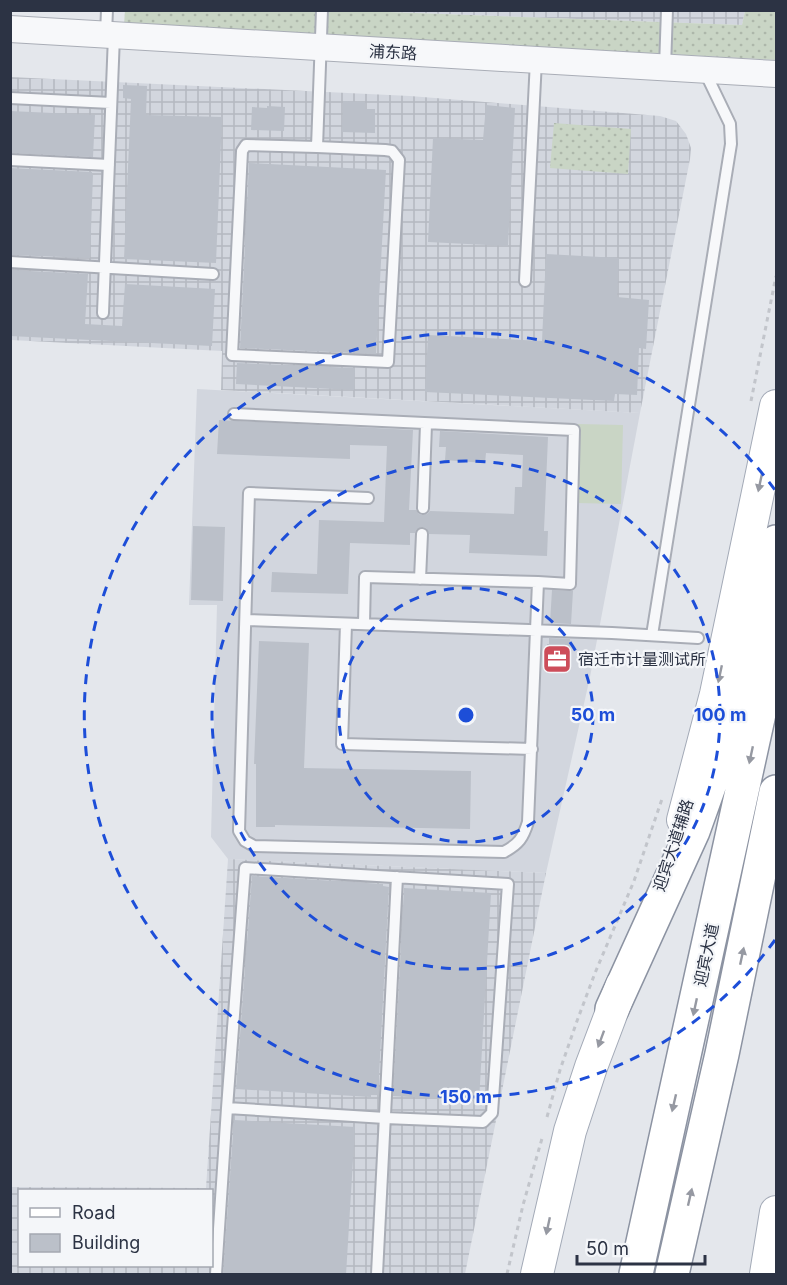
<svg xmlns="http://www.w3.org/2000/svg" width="787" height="1285" font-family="Inter,'Noto Sans SC',sans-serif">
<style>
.built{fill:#d2d6de}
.industrial{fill:url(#industrial-grid);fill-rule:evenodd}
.grass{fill:url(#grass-dots)}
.pitch{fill:#c9d5c5}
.building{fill:#bbc0c9}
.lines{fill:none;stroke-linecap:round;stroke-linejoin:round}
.service-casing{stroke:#a9adb6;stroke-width:14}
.tertiary-casing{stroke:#a9adb6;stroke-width:28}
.primary-casing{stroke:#a3aab7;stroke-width:34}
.trunk-casing{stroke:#8c93a2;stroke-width:36}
.path{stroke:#c2c5cb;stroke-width:3;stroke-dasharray:4.5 4.5;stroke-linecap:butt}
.service{stroke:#f7f8fa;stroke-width:10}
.tertiary{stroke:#f7f8fa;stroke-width:26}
.primary{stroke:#fff;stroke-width:32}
.trunk{stroke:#fff;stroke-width:33}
.oneway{fill:#9699a2}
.ring{fill:none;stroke:#1d4ed8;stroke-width:3;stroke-dasharray:10 8}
.labels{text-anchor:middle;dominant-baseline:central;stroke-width:4.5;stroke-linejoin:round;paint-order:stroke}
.street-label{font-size:16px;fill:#2c3344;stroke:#f4f6f9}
.poi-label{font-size:16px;fill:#2c3344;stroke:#f4f6f9;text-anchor:start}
.centre{fill:#1d4ed8;stroke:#f4f6f9;stroke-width:3}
.ring-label{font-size:18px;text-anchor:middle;font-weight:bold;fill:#1d4ed8;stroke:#f4f6f9;stroke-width:4.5;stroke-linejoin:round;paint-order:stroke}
</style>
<defs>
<pattern id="industrial-grid" width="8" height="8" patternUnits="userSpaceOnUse" patternTransform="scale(1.5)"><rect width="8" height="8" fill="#d2d6de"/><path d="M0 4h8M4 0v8" fill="none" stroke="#b4b8c0"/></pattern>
<pattern id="grass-dots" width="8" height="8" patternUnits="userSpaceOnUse" patternTransform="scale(1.5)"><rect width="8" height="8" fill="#c9d5c5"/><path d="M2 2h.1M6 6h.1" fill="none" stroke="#adb7aa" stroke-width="1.8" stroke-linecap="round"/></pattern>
</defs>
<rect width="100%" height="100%" fill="#e4e7ec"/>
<!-- built -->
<path class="built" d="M197,389L640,413L590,677L546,873L228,859L211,837L217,605H189Z"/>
<!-- industrial -->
<path class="industrial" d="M361,11H745L742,25Z
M10,77L410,96L660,116L676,121L686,134L691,148L690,159L640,413L221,390L222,351L11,340Z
M228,859L546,873L465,1274H11V1187L206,1188ZM20,1190H212V1266H20Z"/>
<!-- grass -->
<path class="grass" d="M125,10L361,11L742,25L745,11H776V60L124,25Z
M554,123L631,129L628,174L550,168Z"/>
<!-- pitch -->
<path class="pitch" d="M578,424L623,425L621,504L577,503Z"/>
<!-- building -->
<path class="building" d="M123,85L147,86L146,115L222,117L216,263L124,259L131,99L123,98Z
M343,101L365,102V109H375V133L342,132Z
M486,105L515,108L508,246L428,242L433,138L483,140Z
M267,106L285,107L284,131L251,130L252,107L267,108Z
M10,111L95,115L93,157L10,153Z
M249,163L386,170L376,354L240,348Z
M10,168L92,172V174H93L90,258L10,255Z
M546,254L619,258L617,297L649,300L646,349L639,348L637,395L615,394L614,401L425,392L428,335L542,341Z
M10,270L88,274L85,324L122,326L125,284L215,289L212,346L10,336Z
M237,363L355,368L354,390L236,384Z
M219,420L413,430L409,510H416L419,514L422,515L427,514L430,511L514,514L515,487H522L523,455L486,453L485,463L445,460L446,447H439L440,431L548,437L544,531H548L547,556L469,553L470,535L429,534L426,528L422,527L416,530L415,533H410V545L350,543L348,594L271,592L272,572L317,574L319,520L384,522L387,446L350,445V459L217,454Z
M193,526L225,527L223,601L191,600Z
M552,590L573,591L571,624L550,623Z
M549,638L570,639L569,672L546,671L547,644H549Z
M259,641L309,643L304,768L471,771L470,829L275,825V827H256V764H254Z
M252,876L383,884V886L389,887L378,1095H371V1097L236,1089Z
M404,888L491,893L479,1101L393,1096Z
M234,1120L355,1127L346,1275H223Z"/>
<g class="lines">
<!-- service casing -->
<g class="service-casing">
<path id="service" d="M106,34L107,10
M665,67L667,10
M10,98L111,103
M317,147L246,145L242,151L232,355L388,362L399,160L392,151L385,150L317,147L322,10
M10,160L109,165
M10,262L213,274
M525,281L536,60
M103,313L114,36
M234,414L574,430L570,584L538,582
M423,508L426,424
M420,579L422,534
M246,620L612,633L698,638
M346,624L342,744L532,749
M364,624L365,577L538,582L528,822C523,838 519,844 504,852L254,846L245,841L239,831L249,493L368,498
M652,635L731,144L730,124L704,70
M245,868L508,884L492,1113L483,1122L385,1118L227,1108Z
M216,1274L227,1108
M377,1274L397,877"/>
</g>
<!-- tertiary casing -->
<g class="tertiary-casing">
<path id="tertiary" d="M10,29L776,74"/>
</g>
<!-- primary casing -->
<g class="primary-casing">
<path id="primary" d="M683,820L716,694L776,406
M537,1274L570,1131L591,1067L622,985
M766,1274L776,1212"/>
</g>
<!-- trunk casing -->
<g class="trunk-casing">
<path id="trunk" d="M612,1009L693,831L733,719L751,663L776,542
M636,1274L776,636
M672,1274L722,1054L776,792"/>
</g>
<!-- path -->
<path class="path" d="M751,401L776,276
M547,1117L560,1070L577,1021L595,973L634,881L663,796
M507,1274L523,1205L543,1135"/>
<!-- service -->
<use href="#service" class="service"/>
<!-- tertiary -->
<use href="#tertiary" class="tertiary"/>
<!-- primary -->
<use href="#primary" class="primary"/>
<!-- trunk -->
<use href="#trunk" class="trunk"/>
</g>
<!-- one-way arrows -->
<defs><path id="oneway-solid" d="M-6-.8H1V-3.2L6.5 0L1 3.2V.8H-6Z" transform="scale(1.5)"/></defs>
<g class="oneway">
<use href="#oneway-solid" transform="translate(760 483) rotate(102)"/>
<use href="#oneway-solid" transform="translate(720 674) rotate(102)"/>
<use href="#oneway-solid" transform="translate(751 755) rotate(102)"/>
<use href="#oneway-solid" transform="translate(742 956) rotate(-78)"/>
<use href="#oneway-solid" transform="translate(695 1007) rotate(102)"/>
<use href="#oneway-solid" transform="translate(601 1039) rotate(110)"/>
<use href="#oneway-solid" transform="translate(674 1103) rotate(103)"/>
<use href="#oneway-solid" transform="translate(690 1197) rotate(-77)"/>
<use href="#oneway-solid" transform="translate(548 1226) rotate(102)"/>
</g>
<!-- distance rings -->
<g class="ring">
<circle cx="466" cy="715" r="127"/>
<circle cx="466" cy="715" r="254"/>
<path d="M775 940A382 382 0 1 1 775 490"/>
</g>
<!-- icons -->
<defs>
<g id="office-square" transform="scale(1.5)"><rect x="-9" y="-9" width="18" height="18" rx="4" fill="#cd4d5a" stroke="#f4f6f9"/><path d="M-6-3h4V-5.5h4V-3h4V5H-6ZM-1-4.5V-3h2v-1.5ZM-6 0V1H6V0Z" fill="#fff"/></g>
</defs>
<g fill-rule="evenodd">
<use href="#office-square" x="557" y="659"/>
</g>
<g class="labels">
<!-- street labels -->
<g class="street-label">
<text transform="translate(393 52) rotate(3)">浦东路</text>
<text transform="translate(673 845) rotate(-72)">迎宾大道辅路</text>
<text transform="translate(706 955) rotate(-78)">迎宾大道</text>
</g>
<!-- poi labels -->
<g class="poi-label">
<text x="578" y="659">宿迁市计量测试所</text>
</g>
</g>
<circle cx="466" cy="715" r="9" class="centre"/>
<g class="ring-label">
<text x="593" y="721">50 m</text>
<text x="720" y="721">100 m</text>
<text x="466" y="1103">150 m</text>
</g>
<!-- border -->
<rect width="787" height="1285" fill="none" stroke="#2c3344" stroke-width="24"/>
<!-- legend -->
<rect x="18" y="1189" width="195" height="78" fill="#f4f6f9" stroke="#a4a8b1" stroke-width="1.5"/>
<rect x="30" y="1208" width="30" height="9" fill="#ffffff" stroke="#a4a8b1" stroke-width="1.5"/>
<text x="72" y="1219" font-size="18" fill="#2c3344">Road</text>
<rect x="30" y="1234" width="30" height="18" fill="#bbc0c9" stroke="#a4a8b1" stroke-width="1.5"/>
<text x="72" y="1249" font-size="18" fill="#2c3344">Building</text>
<!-- scale -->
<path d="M577 1255v9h128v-9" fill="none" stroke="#2c3344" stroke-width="3"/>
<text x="586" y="1255" font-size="18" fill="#2c3344" stroke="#f4f6f9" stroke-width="4.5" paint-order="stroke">50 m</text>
</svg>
